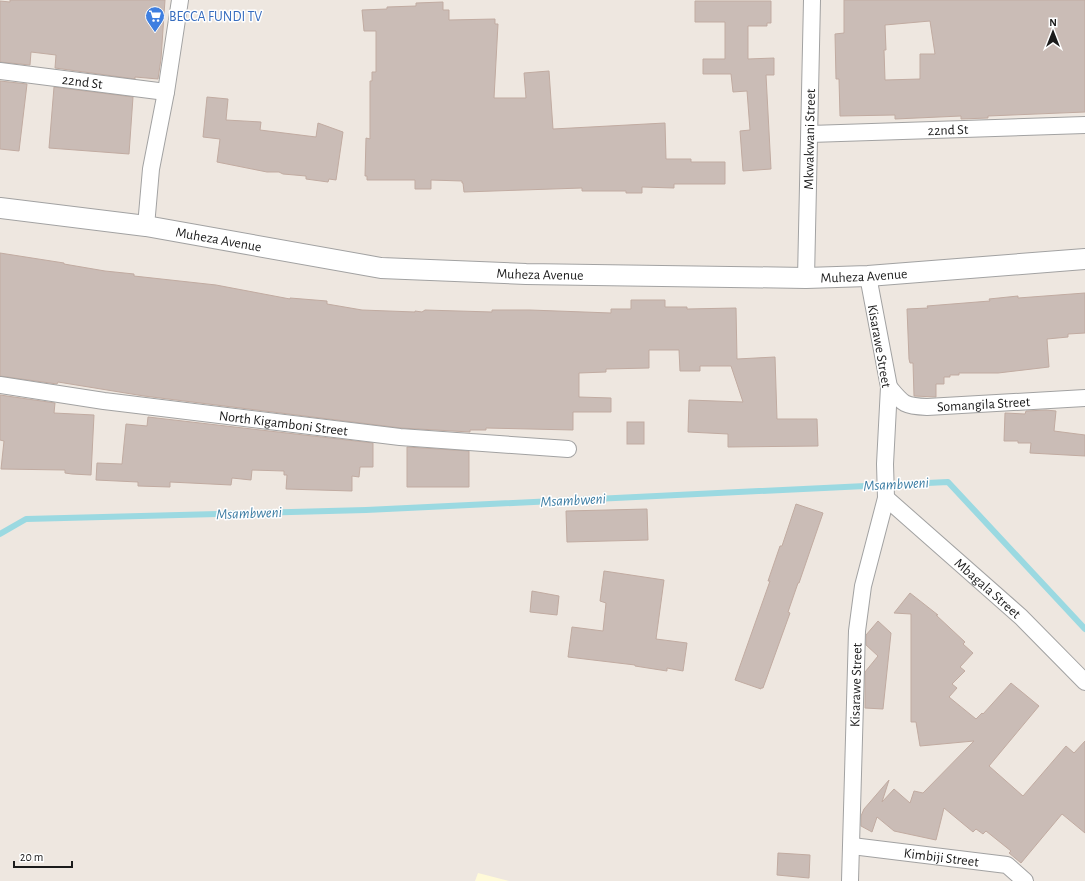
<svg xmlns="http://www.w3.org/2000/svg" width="1085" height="881" viewBox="0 0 1085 881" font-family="'Alegreya Sans',sans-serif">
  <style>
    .education { fill: #fffad8 }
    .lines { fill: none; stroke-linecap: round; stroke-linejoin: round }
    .stream { stroke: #9bd9e1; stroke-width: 6 }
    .building { fill: #cabcb6; stroke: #c1aba1; fill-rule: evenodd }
    .minor-casing { stroke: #a2a2a2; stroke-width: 18 }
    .tertiary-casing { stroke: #a2a2a2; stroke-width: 22 }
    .minor { stroke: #fff; stroke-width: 16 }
    .tertiary { stroke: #fff; stroke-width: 20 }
    .labels { text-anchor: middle; stroke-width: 3; stroke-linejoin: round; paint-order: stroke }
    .shop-label { font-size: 14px; fill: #366cbe; stroke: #fff; text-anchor: start }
    .street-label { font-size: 14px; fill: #1b1b1b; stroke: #fff }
    .water-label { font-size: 15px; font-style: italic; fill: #3b7ca3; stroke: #fff }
  </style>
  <rect width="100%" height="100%" fill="#eee7e0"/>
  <!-- education -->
  <polygon class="education" points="478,873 509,881 475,881"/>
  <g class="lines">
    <!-- stream -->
    <polyline class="stream" points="0,534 26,519 366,510 948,482 1085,629"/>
  </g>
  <!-- building -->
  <g class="building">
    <polygon points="10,0 165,0 161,59 158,79 135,77 135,79 55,68 56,55 31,52 30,65 0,62 0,1 10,2"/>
    <path d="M 844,0 L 1085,0 L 1085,112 L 988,116 L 988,118 L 961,119 L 961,116 L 895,119 L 895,115 L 840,116 L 839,79 L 836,79 L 835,34 L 844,33 ZM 930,21 L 935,54 L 920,54 L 920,79 L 885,80 L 884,50 L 886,50 L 885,25 Z"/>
    <polygon points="695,1 771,1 771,23 767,23 767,26 748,26 748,59 774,58 774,75 766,75 771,169 743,171 740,131 750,130 747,91 733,92 731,74 703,74 703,59 725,59 725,22 695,22"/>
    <polygon points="443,2 443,10 449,10 449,20 495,19 495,24 498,24 494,98 526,98 524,73 549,71 553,129 665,123 666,159 691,159 691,162 725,162 725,184 674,184 674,188 642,187 642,193 626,193 626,191 582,191 582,188 464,192 463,183 462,183 462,181 431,180 431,189 415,189 415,180 367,180 367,176 365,176 366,138 370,139 370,81 372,81 372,72 376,72 376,31 364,31 362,10 387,9 387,7 416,6 416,3"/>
    <polygon points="0,81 27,84 19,151 0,149"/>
    <polygon points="54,87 133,97 129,154 49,148"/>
    <polygon points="207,97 228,99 226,120 261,122 260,130 316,137 318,123 343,132 336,180 329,179 328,182 306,179 306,176 283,174 279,172 267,172 217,162 220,139 203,137"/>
    <polygon points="0,253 64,263 64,264 105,271 134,274 134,276 216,285 290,299 290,298 327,301 327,304 362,310 415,312 415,311 422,312 425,310 492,312 492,310 530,310 611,313 611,309 631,309 631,300 665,300 665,307 687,307 687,309 736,308 737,359 775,357 777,419 817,419 818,446 728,447 728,434 688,432 689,400 743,402 731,366 700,366 700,371 680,371 679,350 649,350 649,368 606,369 606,372 579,373 579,397 611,398 611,412 573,412 573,430 486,428 486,430 470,430 470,432 401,428 144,396 58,382 57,384 0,376"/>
    <polygon points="1085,293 1085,333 1068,334 1068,337 1047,339 1049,367 998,373 959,373 959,375 950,375 950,377 944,377 944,384 936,384 936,397 914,396 913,363 910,363 909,359 907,309 928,308 927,306 990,301 989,299 1018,296 1018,298"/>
    <polygon points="0,395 55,403 54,413 94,415 91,475 72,474 65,473 65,470 1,469 4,441 0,440"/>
    <polygon points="1046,410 1056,411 1054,431 1085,435 1085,456 1030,453 1031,443 1018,443 1018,441 1004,441 1005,413 1025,414 1026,411"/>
    <polygon points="148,417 373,443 373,467 360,467 359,477 352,476 352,491 286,489 287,475 284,475 284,471 252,470 251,480 232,478 231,485 170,482 170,487 138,486 138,482 96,480 97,463 122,464 126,424 147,426"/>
    <rect x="627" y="422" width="17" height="22"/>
    <polygon points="407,447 469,451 469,487 407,487"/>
    <polygon points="796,504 823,513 799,583 798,583 788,612 790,613 763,688 761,688 761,689 735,680 770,581 768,581 780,546 782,546"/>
    <polygon points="647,509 648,540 567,542 566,511"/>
    <polygon points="604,571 664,580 656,639 687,643 683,671 667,668 667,671 635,666 635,665 568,657 572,627 603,631 606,603 600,601"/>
    <polygon points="532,591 559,596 557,615 530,612"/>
    <polygon points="910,593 938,615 936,615 965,642 963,644 973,653 960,667 965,671 952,684 957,688 949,697 976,719 982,713 983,714 1011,683 1039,706 989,766 1023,796 1066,746 1074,753 1085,741 1085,833 1062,814 1021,863 1009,853 1011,851 986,831 983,834 976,829 973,832 944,808 936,840 894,831 877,817 872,832 861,826 861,816 864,809 889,780 882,802 894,789 910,803 914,791 923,793 974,741 920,746 916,722 911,722 911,614 894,613"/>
    <polygon points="878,621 891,633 883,709 865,708 865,672 878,656 866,645 866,635"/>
    <polygon points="778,853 810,855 809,878 777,875"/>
  </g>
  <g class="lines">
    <!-- minor casing -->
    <g class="minor-casing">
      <g id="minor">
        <path id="s1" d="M 0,71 L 166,92"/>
        <path id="s2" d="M 810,134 L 1085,125"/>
        <polyline points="146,226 151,169 166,92 180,0"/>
        <path id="s3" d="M 806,278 L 812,0"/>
        <path id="s4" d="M 0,385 L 104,401 L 400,437 L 568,449"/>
        <path id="s5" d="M 889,387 C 903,404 904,406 927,407 L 1085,398"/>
        <path id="s6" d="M 886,498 L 1021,617 L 1085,682"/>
        <path id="s7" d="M 852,846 L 1007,865 L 1025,881"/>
        <path id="s8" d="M 850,881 L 857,631 L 863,586 L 886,498 L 885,464 L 889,387 L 868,276"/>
      </g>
    </g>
    <!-- tertiary casing -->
    <g class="tertiary-casing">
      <g id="tertiary">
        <path id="s9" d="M 0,208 L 146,226 L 381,268 L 526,274 L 806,278 L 868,276 L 1085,259"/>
      </g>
    </g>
    <!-- minor -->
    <use href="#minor" class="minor"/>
    <!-- tertiary -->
    <use href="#tertiary" class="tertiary"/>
  </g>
  <!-- icons -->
  <defs>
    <g id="supermarket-pin" transform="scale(1)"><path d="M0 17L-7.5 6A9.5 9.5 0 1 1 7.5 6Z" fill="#3f7fe0" stroke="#fff"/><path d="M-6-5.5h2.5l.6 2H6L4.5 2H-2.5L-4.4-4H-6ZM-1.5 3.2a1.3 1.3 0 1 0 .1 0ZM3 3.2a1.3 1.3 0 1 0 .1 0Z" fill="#fff"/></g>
  </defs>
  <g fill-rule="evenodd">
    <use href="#supermarket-pin" x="155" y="16"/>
  </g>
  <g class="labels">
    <!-- shop labels -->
    <g class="shop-label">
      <text x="169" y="21">BECCA FUNDI TV</text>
    </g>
    <!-- street labels -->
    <g class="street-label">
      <text dy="5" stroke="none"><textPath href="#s1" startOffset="83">22nd St</textPath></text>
      <text dy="5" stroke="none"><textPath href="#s2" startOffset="138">22nd St</textPath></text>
      <text dy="5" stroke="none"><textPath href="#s3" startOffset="139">Mkwakwani Street</textPath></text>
      <text dy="5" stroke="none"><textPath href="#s9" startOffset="221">Muheza Avenue</textPath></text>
      <text dy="5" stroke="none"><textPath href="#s9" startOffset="545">Muheza Avenue</textPath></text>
      <text dy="5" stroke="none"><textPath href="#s9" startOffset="869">Muheza Avenue</textPath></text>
      <text transform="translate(880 346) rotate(80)" y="5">Kisarawe Street</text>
      <text dy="5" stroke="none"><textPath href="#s5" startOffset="102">Somangila Street</textPath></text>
      <text dy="5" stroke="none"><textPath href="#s4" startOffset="286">North Kigamboni Street</textPath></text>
      <text dy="5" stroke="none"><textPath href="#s6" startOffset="136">Mbagala Street</textPath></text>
      <text dy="5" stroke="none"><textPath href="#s8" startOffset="196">Kisarawe Street</textPath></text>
      <text dy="5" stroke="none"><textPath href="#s7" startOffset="90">Kimbiji Street</textPath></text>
    </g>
    <!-- water labels -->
    <g class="water-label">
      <text transform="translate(896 484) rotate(-3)" y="5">Msambweni</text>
      <text transform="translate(573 500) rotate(-3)" y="5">Msambweni</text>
      <text transform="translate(249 513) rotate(-2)" y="5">Msambweni</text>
    </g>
  </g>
  <!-- north arrow -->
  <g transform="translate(1053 32)" stroke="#ffffff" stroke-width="3" paint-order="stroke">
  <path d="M0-3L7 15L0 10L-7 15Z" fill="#1b1b1b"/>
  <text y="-6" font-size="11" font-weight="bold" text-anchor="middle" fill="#1b1b1b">N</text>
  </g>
  <!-- scale -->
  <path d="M14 861v6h58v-6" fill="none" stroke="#1b1b1b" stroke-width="2"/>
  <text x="20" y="861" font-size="12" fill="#1b1b1b" stroke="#ffffff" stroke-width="3" paint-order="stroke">20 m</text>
</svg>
